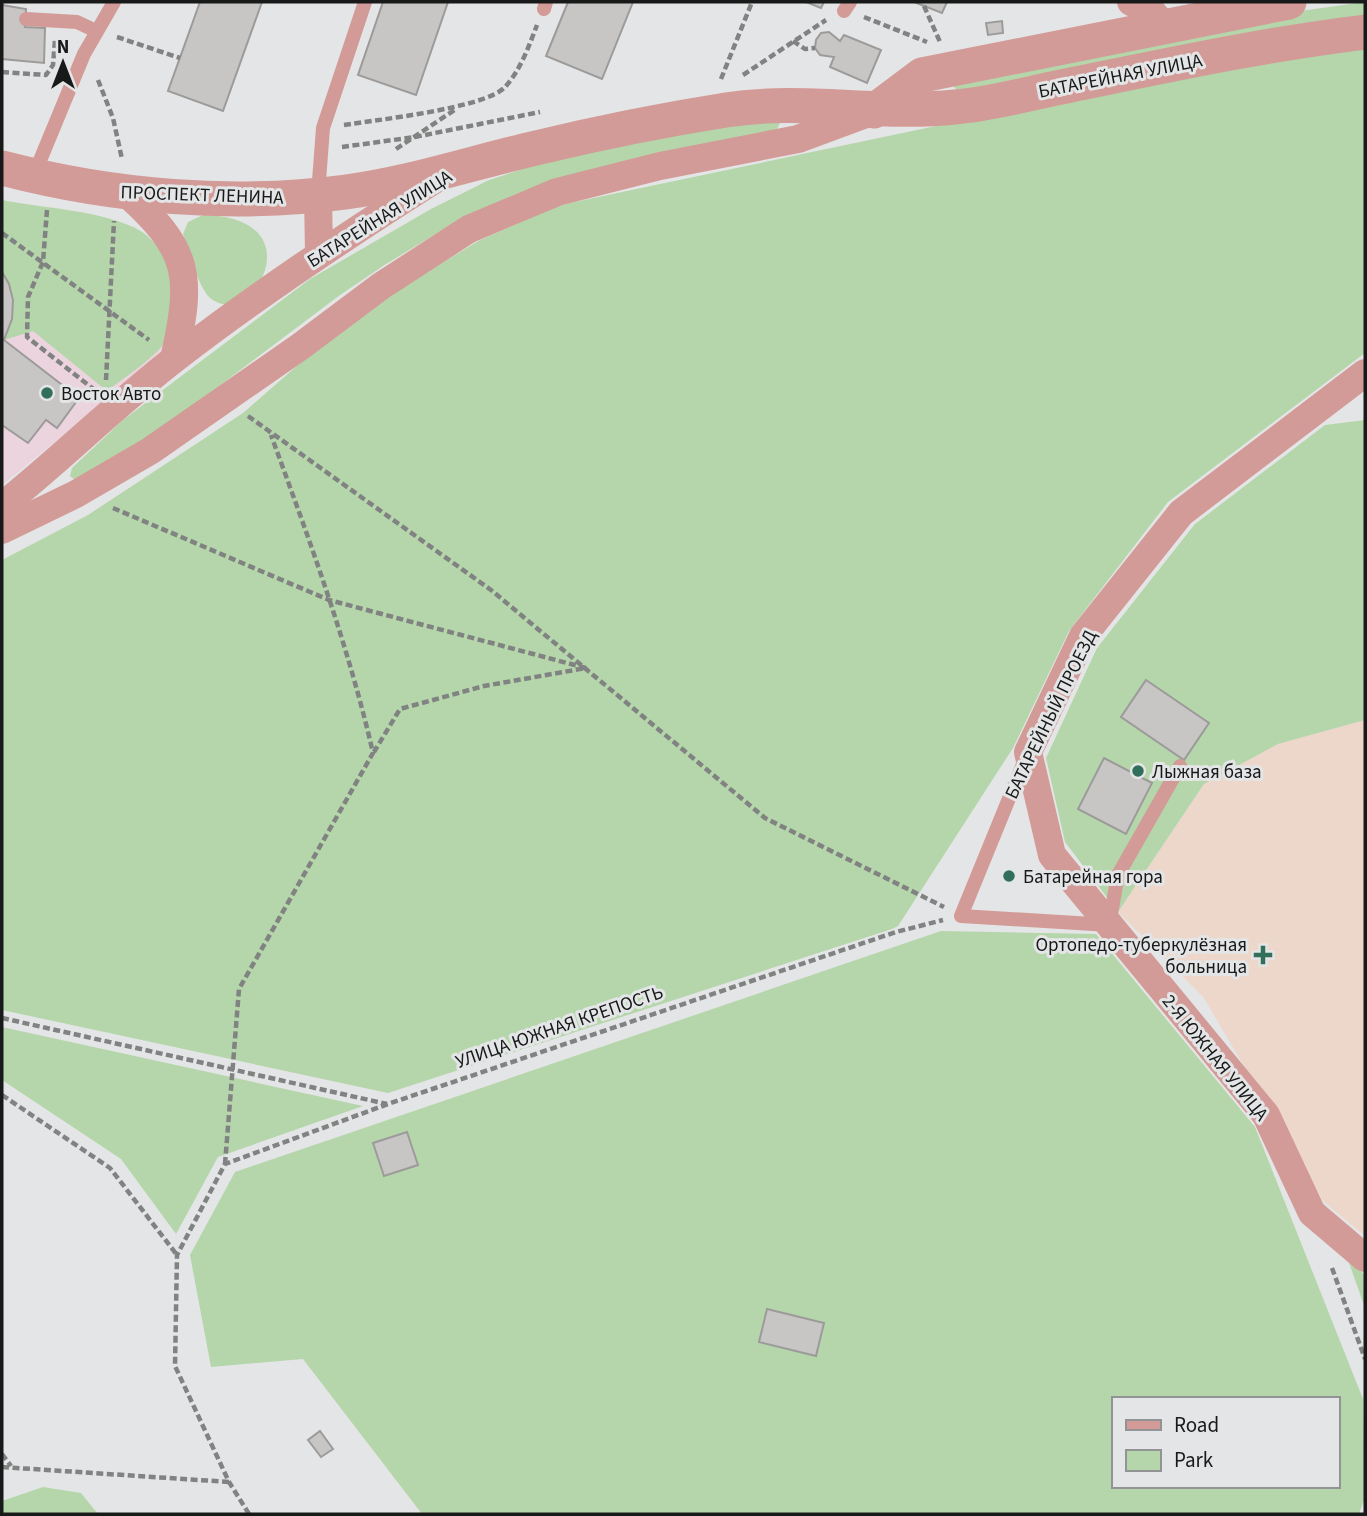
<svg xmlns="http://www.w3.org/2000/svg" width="1367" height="1516" viewBox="0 0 1367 1516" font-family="'Source Sans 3',sans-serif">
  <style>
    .commercial { fill: #ecd4df }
    .medical { fill: #edd7ca }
    .green { fill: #b5d6aa; fill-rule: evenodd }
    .building { fill: #c7c6c5; stroke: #9c9b9a; stroke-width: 2 }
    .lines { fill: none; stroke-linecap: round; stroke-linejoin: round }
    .path { stroke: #818282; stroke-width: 4.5; stroke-dasharray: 7 3.5; stroke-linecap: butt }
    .service { stroke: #d39b97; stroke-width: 14 }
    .minor { stroke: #d39b97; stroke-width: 28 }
    .tertiary { stroke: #d39b97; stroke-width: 35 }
    .poi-dot { fill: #316f5b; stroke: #e4e5e6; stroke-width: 2.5 }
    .labels { text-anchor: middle; stroke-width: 6; stroke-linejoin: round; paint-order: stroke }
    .street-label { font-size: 19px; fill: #181919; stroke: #e4e5e6 }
    .poi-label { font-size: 19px; fill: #181919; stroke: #e4e5e6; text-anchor: start }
  </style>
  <rect width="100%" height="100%" fill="#e4e5e6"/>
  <!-- commercial -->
  <polygon class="commercial" points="2,200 135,227 154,244 167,347 144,370 2,485"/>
  <!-- medical -->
  <polygon class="medical" points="1365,720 1365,1236 1323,1201 1204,998 1118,912 1204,784 1278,744"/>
  <!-- green -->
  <g class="green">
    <polygon points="1365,2 1365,16 961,94 954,87 955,82 1300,11"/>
    <polygon points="1365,45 1365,353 1168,502 1069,631 1013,748 898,926 892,929 388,1093 2,1010 2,560 88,515 243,413 307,357 389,295 480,240 560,205 1017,109"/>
    <polygon points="781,121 777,129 464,217 386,264 340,295 130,453 75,480 70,476 72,468 123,420 310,279 431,209 489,180 535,165 684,128"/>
    <path d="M 2,200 C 42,208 96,210 133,227 C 175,246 185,305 164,343 C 156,357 121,380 107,391 L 33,331 L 4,340 L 12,319 L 13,300 L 9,284 L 2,272 Z"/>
    <path d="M 203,215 C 318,217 251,332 210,298 C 198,287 189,250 183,234 L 188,222 Z"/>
    <polygon points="1365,420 1365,720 1278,744 1204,784 1118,912 1065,842 1046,758 1097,648 1195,524 1325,425"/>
    <path d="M 941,931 L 1096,934 L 1255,1127 L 1363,1399 L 1365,1497 L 1359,1514 L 422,1514 L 303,1359 L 211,1367 L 190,1255 L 235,1172 ZM 1113,1399 L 1337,1399 L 1337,1486 L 1113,1486 Z"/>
    <polygon points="2,1027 363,1106 218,1157 176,1234 121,1159 2,1080"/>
    <polygon points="1348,1260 1365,1275 1365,1308"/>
    <polygon points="43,1487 81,1493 98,1514 2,1514 2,1501"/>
  </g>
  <!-- building -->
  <g class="building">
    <polygon points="200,2 262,2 223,111 168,91"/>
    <polygon points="383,2 448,2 416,95 358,75"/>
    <polygon points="568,2 633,2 602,79 546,56"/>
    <polygon points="806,2 824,2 821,8"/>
    <polygon points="914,2 947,2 942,13"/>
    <polygon points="2,5 26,9 25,27 45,28 44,63 2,59"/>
    <polygon points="1002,21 1003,33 988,35 986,23"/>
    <polygon points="829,32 840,41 844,35 881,50 867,83 830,67 834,57 820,55 815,48 816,40 821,33"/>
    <polygon points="2,272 9,284 13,300 12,319 4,340 79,398 57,428 46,420 28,443 2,425"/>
    <polygon points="1146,680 1209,723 1184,760 1121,717"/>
    <polygon points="1104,758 1152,783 1126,834 1078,809"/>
    <polygon points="407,1132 418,1165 384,1176 373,1143"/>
    <polygon points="767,1309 824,1323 816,1356 759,1342"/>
    <polygon points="320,1431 333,1449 321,1457 308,1440"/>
  </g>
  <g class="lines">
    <!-- path -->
    <g class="path">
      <polyline points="924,6 940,42"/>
      <polyline points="864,17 927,42"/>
      <polyline points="117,37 180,58"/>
      <polyline points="793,41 805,49 815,48"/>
      <polyline points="2,72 46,75 53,65 55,40"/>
      <polyline points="743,75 826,20"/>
      <polyline points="721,79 752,2"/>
      <polyline points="98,80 113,118 122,159"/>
      <path d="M 344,125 C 376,120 486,108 505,87 C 520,71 529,46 537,25"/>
      <polyline points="342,147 415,137 540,112"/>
      <polyline points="396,149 456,109"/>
      <polyline points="47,210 43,262 28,297 27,337 96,391"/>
      <polyline points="2,233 149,340"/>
      <polyline points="106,380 114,221"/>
      <polyline points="248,416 491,590 765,818 944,907"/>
      <polyline points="113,508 329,600 586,668 484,686 400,709 374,752"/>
      <polyline points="2,1018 387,1104"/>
      <polyline points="2,1095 110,1168 177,1255"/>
      <path d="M 225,1164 L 239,989 L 373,753 C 348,644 309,539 271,435"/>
      <polyline points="1332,1268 1365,1359"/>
      <polyline points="2,1454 11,1466"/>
      <polyline points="2,1467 229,1482"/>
      <polyline points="249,1514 229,1482 175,1366 177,1255 225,1164 388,1104 896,932 943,920"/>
    </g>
    <!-- service -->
    <g class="service">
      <polyline points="544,9 546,2"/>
      <polyline points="844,11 850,2"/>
      <polyline points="26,19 77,22 96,31"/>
      <polyline points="34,175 84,54 114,2"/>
      <polyline points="318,194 323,128 365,2"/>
      <polyline points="1026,757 961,916 1109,925 1118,875 1180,766"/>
    </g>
    <!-- minor -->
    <g class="minor">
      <polyline points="1131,2 1150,9 1163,25"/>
      <path d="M 124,191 C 190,250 193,274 174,359"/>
      <polyline points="318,195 319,253"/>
      <polyline points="1365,373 1181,513 1083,636 1028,752 1052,855 1266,1115 1312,1213 1365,1258"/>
      <path d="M 2,506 C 62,458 116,404 177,357 C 260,293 347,235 436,179"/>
      <polyline points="2,530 76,494 150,451 301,346 381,286 469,229 557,192 660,166 798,139 871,112"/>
    </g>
    <!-- tertiary -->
    <g class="tertiary">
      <polyline points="874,111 922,75 1289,2"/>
      <path d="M 2,168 C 113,197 232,207 346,192 C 411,183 472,163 536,148 C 598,133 663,120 726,110 C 802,98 879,115 955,107 C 994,104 1033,92 1071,85 C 1169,65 1266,44 1365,32"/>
    </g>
  </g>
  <!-- markers -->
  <g class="poi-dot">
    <circle cx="47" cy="393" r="7"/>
    <circle cx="1138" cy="771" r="7"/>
    <circle cx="1009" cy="876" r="7"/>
    <path d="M1259.5 944.5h7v7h7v7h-7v7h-7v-7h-7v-7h7z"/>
  </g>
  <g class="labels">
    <!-- street labels -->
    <g class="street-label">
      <text transform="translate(1120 75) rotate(-11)" y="7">БАТАРЕЙНАЯ УЛИЦА</text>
      <text transform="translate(202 194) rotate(2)" y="7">ПРОСПЕКТ ЛЕНИНА</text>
      <text transform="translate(379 218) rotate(-32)" y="7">БАТАРЕЙНАЯ УЛИЦА</text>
      <text transform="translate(1050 714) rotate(-64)" y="7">БАТАРЕЙНЫЙ ПРОЕЗД</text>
      <text transform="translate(559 1026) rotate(-19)" y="7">УЛИЦА ЮЖНАЯ КРЕПОСТЬ</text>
      <text transform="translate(1216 1057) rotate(51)" y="7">2-Я ЮЖНАЯ УЛИЦА</text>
    </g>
    <!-- poi labels -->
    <g class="poi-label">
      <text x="61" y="400">Восток Авто</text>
      <text x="1152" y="778">Лыжная база</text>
      <text x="1023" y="883">Батарейная гора</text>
      <text x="1247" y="951" text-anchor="end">Ортопедо-туберкулёзная<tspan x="1247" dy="22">больница</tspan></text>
    </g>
  </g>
  <!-- border -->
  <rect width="1367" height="1516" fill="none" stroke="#181919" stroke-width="7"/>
  <!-- legend -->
  <rect x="1112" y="1397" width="228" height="91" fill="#e4e5e6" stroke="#929394" stroke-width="2"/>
  <rect x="1126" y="1420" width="35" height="10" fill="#d39b97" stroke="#929394" stroke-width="2"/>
  <text x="1174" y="1432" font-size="21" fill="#181919">Road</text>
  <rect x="1126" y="1450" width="35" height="21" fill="#b5d6aa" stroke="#929394" stroke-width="2"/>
  <text x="1174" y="1467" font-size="21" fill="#181919">Park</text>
  <!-- north arrow -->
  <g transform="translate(63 63)" stroke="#e4e5e6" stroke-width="5" paint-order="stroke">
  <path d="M0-5L12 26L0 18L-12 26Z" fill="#181919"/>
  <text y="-10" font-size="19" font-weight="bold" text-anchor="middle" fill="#181919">N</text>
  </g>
</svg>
